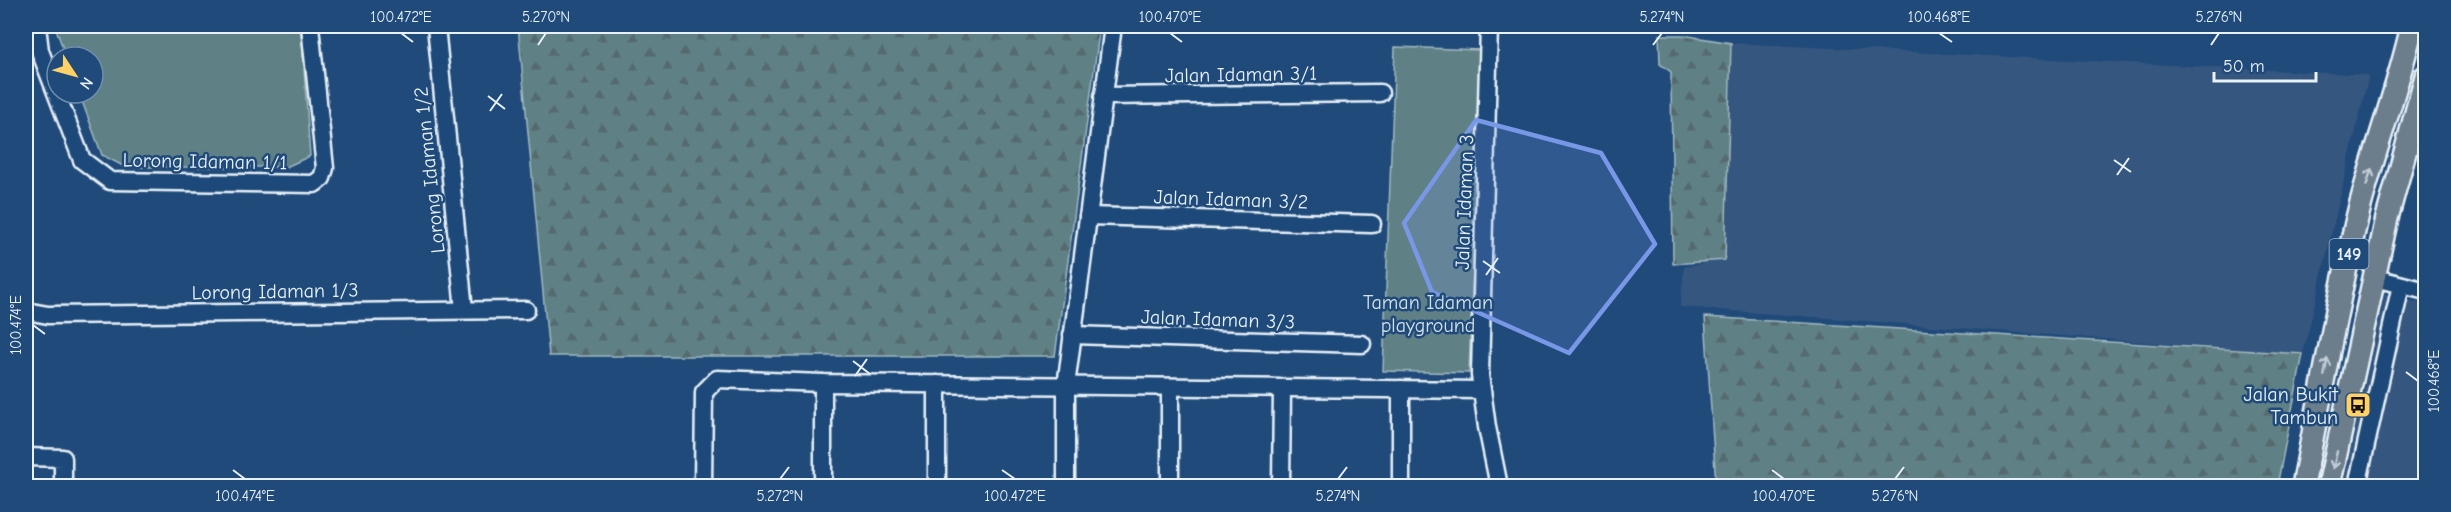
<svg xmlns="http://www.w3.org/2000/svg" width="2451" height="512" viewBox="0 0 2451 512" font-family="'Comic Neue',sans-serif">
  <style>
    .built { fill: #36577f }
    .forest { fill: url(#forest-firs); stroke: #a3b9bf; stroke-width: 1.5 }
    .park { fill: #5e8186; stroke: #a3b9bf; stroke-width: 1.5 }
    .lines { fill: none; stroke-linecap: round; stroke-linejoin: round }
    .minor-casing { stroke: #e8f1f8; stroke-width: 21 }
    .major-casing { stroke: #e8f1f8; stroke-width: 26 }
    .minor { stroke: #1f4a7a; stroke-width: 16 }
    .major { stroke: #6c7d8b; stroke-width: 21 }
    .oneway { stroke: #c3ced7 }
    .marked { fill: #7897e6; fill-opacity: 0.2; stroke: #7897e6; stroke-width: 4.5; stroke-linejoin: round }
    .ticks { fill: none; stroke: #e8f1f8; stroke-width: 2 }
    .labels { text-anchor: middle; stroke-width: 5; stroke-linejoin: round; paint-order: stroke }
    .shield { fill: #1f4a7a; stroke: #acbfd2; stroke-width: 1.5 }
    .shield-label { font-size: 18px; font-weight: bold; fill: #e8f1f8 }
    .street-label { font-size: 20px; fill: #e8f1f8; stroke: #1f4a7a }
    .park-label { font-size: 20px; fill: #d3e0e7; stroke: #1f4a7a }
    .poi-label { font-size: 20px; fill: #e8f1f8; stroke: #1f4a7a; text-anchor: end }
    .neatline { fill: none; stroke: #e8f1f8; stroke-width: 2 }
    .ticks-label { font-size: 15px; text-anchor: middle; fill: #e8f1f8 }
  </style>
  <defs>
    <pattern id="forest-firs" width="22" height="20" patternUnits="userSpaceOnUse" patternTransform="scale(1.5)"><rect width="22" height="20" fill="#5e8186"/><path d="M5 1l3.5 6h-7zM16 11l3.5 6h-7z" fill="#546a6e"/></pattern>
  </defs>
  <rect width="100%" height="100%" fill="#1f4a7a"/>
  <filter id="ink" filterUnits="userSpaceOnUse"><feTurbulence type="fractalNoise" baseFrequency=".0167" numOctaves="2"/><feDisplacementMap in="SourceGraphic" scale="12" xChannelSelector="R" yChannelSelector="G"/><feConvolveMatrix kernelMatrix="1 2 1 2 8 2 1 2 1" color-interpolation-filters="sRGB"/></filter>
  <g filter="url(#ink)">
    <!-- built -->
    <g class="built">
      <polygon points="1731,43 2369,75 2303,354 1680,307 1684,267 1725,259"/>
      <polygon points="2385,295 2425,304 2425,486 2343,486"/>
    </g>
    <!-- forest -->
    <g class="forest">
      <polygon points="518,26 1100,26 1055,356 549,356"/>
      <polygon points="1659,35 1682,35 1731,43 1725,260 1673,264 1671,72 1660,64"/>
      <polygon points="1705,317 2303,354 2277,486 1716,486"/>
    </g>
    <!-- park -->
    <g class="park">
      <polygon points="55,26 301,26 310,156 286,167 125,167 102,155 79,93 93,93 93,57 66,57"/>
      <polygon points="1395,47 1481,50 1469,373 1383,371"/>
    </g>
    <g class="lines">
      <!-- minor casing -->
      <g class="minor-casing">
        <g id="minor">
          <polyline points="37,26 40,51 82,160 110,181 314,184 322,178 325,168 310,26"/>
          <polyline points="436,26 464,310"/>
          <polyline points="1489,26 1480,375 1487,427 1499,486"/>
          <polyline points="1103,96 1380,93"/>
          <polyline points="1088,216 1372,224"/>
          <polyline points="2375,278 2426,291"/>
          <polyline points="26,311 48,315 526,310"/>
          <polyline points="1072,335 1362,344"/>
          <polyline points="823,383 823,486"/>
          <polyline points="1170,387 1170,486"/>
          <polyline points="1401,389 1401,486"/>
          <polyline points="26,457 63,458 63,486"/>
          <polyline points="703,486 704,392 717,379 823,383 1481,390"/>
          <polyline points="937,486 937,384"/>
          <polyline points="1066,486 1066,386 1113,26"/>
          <polyline points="1281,486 1282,389"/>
          <polyline points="2357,486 2401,285"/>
        </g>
      </g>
      <!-- major casing -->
      <g class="major-casing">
        <g id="major">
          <path d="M 2303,486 C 2321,394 2337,301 2359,210 C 2375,148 2398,88 2412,26"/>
          <polyline points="2329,486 2387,218 2426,76"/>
        </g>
      </g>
      <!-- minor -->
      <use href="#minor" class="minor"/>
      <!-- major -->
      <use href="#major" class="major"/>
    </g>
    <!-- one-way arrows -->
    <defs><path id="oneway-shaft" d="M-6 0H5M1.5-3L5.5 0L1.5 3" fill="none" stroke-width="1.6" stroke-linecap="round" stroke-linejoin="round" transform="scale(1.5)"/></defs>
    <g class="oneway">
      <use href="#oneway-shaft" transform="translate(2369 177) rotate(-73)"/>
      <use href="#oneway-shaft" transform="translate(2326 367) rotate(-79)"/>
      <use href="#oneway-shaft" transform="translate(2335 460) rotate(103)"/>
    </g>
  </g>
  <!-- marked area -->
  <path class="marked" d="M 1476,120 L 1601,153 L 1655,244 L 1569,353 L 1432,292 L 1404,223 Z"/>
  <!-- ticks -->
  <path class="ticks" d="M 401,33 L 413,42M 1170,33 L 1182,42M 1939,33 L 1952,42M 538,45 L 546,33M 1653,45 L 1662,33M 2211,45 L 2219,33M 488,96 L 505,109M 490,111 L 502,94M 2114,160 L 2131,172M 2117,175 L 2129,158M 1483,261 L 1500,273M 1486,275 L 1498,258M 33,325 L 45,334M 853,361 L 870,374M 2406,372 L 2418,381M 855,376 L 867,359M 233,470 L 245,479M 1002,470 L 1015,479M 1772,470 L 1784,479M 780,479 L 789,467M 1338,479 L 1347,467M 1895,479 L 1904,467"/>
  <!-- icons -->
  <defs>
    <g id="bus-square" transform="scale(1.35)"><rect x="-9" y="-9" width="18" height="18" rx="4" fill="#ffd166" stroke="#1f4a7a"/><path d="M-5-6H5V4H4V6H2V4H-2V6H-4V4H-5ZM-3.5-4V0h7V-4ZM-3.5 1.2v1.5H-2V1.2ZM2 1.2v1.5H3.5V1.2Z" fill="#111"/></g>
  </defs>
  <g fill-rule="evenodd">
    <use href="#bus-square" x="2358" y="405"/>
  </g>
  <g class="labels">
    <!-- shield labels -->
    <rect class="shield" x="2329.5" y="239" width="39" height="30" rx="4.5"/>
    <g class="shield-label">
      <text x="2349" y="260">149</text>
    </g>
    <!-- street labels -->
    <g class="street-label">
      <text transform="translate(1241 74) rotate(-1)" y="7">Jalan Idaman 3/1</text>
      <text transform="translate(205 161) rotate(1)" y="7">Lorong Idaman 1/1</text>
      <text transform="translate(429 170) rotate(-96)" y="7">Lorong Idaman 1/2</text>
      <text transform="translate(1231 199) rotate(2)" y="7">Jalan Idaman 3/2</text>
      <text transform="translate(1464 202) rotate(-88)" y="7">Jalan Idaman 3</text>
      <text transform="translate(275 291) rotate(-1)" y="7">Lorong Idaman 1/3</text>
      <text transform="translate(1218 319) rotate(2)" y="7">Jalan Idaman 3/3</text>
    </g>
    <!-- park labels -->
    <g class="park-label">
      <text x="1428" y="309">Taman Idaman<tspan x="1428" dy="23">playground</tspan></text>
    </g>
    <!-- poi labels -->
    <g class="poi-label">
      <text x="2338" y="401">Jalan Bukit<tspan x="2338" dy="23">Tambun</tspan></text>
    </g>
  </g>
  <!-- margin -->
  <rect width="2451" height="512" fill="none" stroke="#1f4a7a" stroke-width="66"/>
  <!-- north arrow -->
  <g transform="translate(75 75) rotate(126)"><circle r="28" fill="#1f4a7a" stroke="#6f8dac" stroke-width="1.5"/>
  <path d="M0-4.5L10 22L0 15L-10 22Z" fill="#ffd166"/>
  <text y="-9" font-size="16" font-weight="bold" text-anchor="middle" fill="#e8f1f8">N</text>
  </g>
  <!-- scale -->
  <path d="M2214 72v9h102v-9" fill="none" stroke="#e8f1f8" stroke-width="3"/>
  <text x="2223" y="72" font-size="18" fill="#e8f1f8" stroke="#1f4a7a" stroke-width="4.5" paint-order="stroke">50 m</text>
  <rect x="33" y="33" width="2385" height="446" class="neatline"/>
  <g class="ticks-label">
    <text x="401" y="22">100.472°E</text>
    <text x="546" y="22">5.270°N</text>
    <text x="1170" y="22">100.470°E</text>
    <text x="1662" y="22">5.274°N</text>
    <text x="1939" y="22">100.468°E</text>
    <text x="2219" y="22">5.276°N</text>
    <text transform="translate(16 325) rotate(-90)" y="5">100.474°E</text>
    <text transform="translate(2434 381) rotate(-90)" y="5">100.468°E</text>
    <text x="245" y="501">100.474°E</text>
    <text x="780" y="501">5.272°N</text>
    <text x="1015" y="501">100.472°E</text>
    <text x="1338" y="501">5.274°N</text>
    <text x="1784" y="501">100.470°E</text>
    <text x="1895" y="501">5.276°N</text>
  </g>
</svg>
